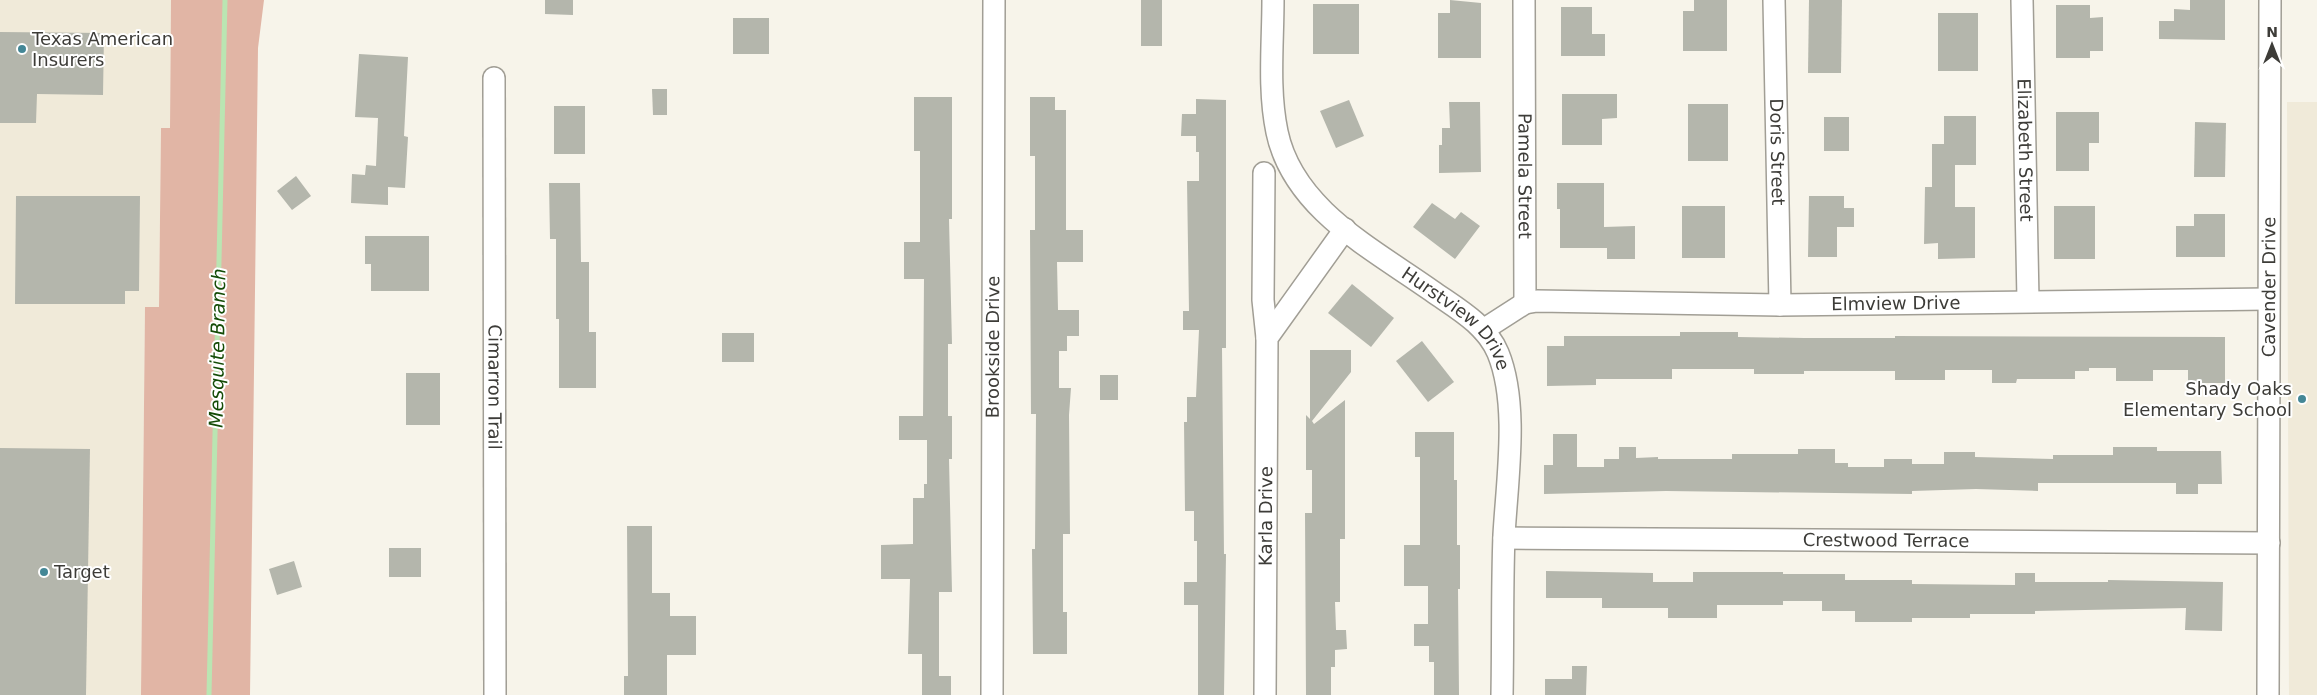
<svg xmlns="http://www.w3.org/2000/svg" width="2317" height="695" viewBox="0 0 2317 695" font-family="'DejaVu Sans',sans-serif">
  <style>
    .built { fill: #f0ead9 }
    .green { fill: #e1b5a5 }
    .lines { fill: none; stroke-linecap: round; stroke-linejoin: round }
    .stream { stroke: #bae5b2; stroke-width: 5 }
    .building { fill: #b4b6ac }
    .minor-casing { stroke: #a19e95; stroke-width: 24 }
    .minor { stroke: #fff; stroke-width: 21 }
    .poi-dot { fill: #448796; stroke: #fff; stroke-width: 2 }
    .labels { text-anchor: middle; stroke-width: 4; stroke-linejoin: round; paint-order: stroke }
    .poi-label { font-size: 18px; fill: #3d3c38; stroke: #fff; text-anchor: start }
    .street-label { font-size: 18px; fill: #3d3c38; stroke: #fff }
    .water-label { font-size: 19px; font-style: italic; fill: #144c07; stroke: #fff }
  </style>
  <rect width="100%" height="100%" fill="#f7f4ea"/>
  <!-- built -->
  <g class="built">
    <polygon points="0,0 171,0 170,128 161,128 159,308 145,308 141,695 0,695"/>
    <polygon points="2287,102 2317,102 2317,695 2289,695"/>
  </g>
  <!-- green -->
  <polygon class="green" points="171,0 264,0 258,48 250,695 141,695 145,307 159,307 161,128 170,128"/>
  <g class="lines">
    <!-- stream -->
    <polyline class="stream" points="209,695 225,0"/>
  </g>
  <!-- building -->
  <g class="building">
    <polygon points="545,0 573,0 573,15 545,14"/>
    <rect x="1141" y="0" width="21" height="46"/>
    <polygon points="1450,0 1481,3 1481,58 1438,58 1438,13 1450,13"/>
    <polygon points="1694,0 1727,0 1727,51 1683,51 1683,11 1694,11"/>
    <polygon points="1809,0 1842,0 1841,73 1808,73"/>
    <polygon points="2190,0 2225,0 2225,40 2159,39 2159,21 2174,21 2174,9 2190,10"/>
    <rect x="1313" y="4" width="46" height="50"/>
    <polygon points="2056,5 2090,5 2090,18 2103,17 2103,51 2090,51 2090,58 2056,58"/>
    <polygon points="1561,7 1592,7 1592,34 1605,34 1605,56 1561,56"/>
    <rect x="1938" y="13" width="40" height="58"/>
    <rect x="733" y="18" width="36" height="36"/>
    <polygon points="0,32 104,33 103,95 37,94 36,123 0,123"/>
    <polygon points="359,54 408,57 404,136 408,137 405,188 388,187 388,205 351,203 352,174 365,175 366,165 376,166 378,118 355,117"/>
    <polygon points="652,89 667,89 667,115 653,115"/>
    <polygon points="1562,94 1617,94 1617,118 1602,119 1602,145 1562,145"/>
    <polygon points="914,97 952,97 952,219 949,219 952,344 948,344 948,416 952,416 952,459 949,459 952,592 939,592 939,676 951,676 951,695 922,695 922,654 908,654 910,579 881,579 881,545 913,544 913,498 924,498 924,484 927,484 927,440 899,440 899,416 923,416 924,279 904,279 904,242 920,242 920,151 914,151"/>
    <polygon points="1030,97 1055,97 1055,110 1066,110 1066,230 1083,230 1083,262 1057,262 1058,310 1079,310 1079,336 1067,336 1067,351 1059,351 1059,388 1071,388 1069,415 1070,534 1063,534 1063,612 1067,612 1067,654 1033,654 1032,549 1035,549 1036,414 1031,414 1030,230 1035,230 1035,156 1030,156"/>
    <polygon points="1196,99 1226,100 1226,348 1222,348 1224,554 1226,554 1224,695 1198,695 1198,605 1184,605 1184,582 1197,582 1197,541 1194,541 1194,511 1185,511 1184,422 1187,422 1187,397 1196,397 1199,330 1183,330 1183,311 1189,311 1187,181 1199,181 1199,152 1196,152 1196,136 1181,136 1182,114 1196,114"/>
    <polygon points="1349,100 1364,136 1336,148 1320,111"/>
    <polygon points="1449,102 1480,102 1481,172 1439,173 1439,145 1442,145 1442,128 1450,128"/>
    <rect x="1688" y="104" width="40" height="57"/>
    <rect x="554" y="106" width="31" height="48"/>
    <polygon points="2056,112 2099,112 2099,143 2089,143 2089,171 2056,171"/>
    <polygon points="1944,116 1976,116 1976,165 1955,165 1955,207 1975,207 1975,258 1938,259 1938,243 1924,244 1925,187 1932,187 1932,144 1944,144"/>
    <rect x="1824" y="117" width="25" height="34"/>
    <polygon points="2195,122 2226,123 2225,177 2194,177"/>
    <polygon points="296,176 311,196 292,210 277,191"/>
    <polygon points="549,183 580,183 581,262 589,262 589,332 596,332 596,388 559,388 559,319 556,319 556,239 550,239"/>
    <polygon points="1557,183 1604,183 1604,227 1635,226 1635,259 1607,259 1607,248 1560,248 1560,209 1557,209"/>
    <polygon points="16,196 140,196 139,291 125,291 125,304 15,304"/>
    <polygon points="1809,196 1844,196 1844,208 1854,208 1854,227 1837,227 1837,257 1808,257"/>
    <polygon points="1432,203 1455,219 1461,212 1480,226 1455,259 1413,227"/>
    <rect x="1682" y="206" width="43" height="52"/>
    <rect x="2054" y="206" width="41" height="53"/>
    <polygon points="2194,214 2225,214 2225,257 2176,257 2176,226 2194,226"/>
    <polygon points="365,236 429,236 429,291 371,291 371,264 365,264"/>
    <polygon points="1352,284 1394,318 1371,347 1328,313"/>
    <polygon points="1680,332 1738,332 1738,337 1804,338 1895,338 1895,336 2225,337 2225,383 2188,383 2188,370 2153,370 2153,381 2116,381 2116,368 2089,368 2089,371 2075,371 2075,379 2017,379 2016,383 1992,383 1992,370 1945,370 1945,380 1895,380 1895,371 1804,371 1804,374 1754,374 1754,369 1672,369 1672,379 1596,379 1596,385 1547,386 1547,346 1564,346 1564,336 1680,336"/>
    <rect x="722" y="333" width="32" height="29"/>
    <polygon points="1422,341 1454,382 1428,402 1396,361"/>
    <polygon points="1310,350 1351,350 1351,372 1312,421 1314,424 1345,400 1345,539 1340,539 1340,602 1335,602 1336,630 1346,630 1347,649 1335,650 1335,667 1331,667 1331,695 1306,695 1305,513 1312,513 1312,470 1306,470 1306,415 1310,419"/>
    <rect x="406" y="373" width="34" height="52"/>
    <rect x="1100" y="375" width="18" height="25"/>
    <polygon points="1415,432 1454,432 1454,480 1457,480 1457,545 1460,545 1460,589 1458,589 1459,695 1434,695 1434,662 1429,662 1429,646 1414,646 1414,624 1428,624 1428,586 1404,586 1404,545 1420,545 1420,457 1415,457"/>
    <polygon points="1553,434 1577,434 1577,467 1604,467 1604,459 1619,459 1619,447 1636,447 1636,458 1658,457 1658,459 1732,459 1732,454 1798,454 1798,449 1835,449 1835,463 1848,463 1848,467 1884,467 1884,459 1912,459 1912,464 1944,464 1944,452 1975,452 1975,457 2053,459 2053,455 2113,455 2113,447 2157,447 2157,451 2221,451 2222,484 2198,484 2198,494 2176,494 2176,483 2038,483 2038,491 1976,489 1912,491 1912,494 1666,491 1544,494 1544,465 1553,465"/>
    <polygon points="0,448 90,449 86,695 0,695"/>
    <polygon points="627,526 652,526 652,593 670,593 670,616 696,616 696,655 667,655 667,695 624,695 624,676 628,676"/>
    <rect x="389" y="548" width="32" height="29"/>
    <polygon points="294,561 302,587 277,595 269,569"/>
    <polygon points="1546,571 1653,573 1653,582 1693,582 1693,572 1783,572 1783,574 1845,574 1845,580 1912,580 1912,584 2015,585 2015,573 2035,573 2035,582 2108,582 2108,580 2223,582 2222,631 2185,630 2186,608 2035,611 2035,614 1970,614 1970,618 1912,618 1912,622 1855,622 1855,611 1822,611 1822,601 1783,601 1783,605 1717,605 1717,618 1668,618 1668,608 1602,608 1602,598 1546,598"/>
    <polygon points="1572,666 1587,666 1586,695 1545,695 1545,679 1572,679"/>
  </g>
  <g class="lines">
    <!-- minor casing -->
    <g class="minor-casing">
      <g id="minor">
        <path id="s1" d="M 1273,0 C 1273,43 1268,89 1277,132 C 1293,209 1373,249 1432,291 C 1456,308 1486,324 1498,353 C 1519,404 1507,480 1504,535 C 1502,588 1503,642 1502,695"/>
        <path id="s2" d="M 1524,0 L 1525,303"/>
        <path id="s3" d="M 1774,0 L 1780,305"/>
        <path id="s4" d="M 2022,0 L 2028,300"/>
        <path id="s5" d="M 494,78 L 495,695"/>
        <polyline points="1264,173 1263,300 1267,338"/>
        <path id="s6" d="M 1483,330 L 1525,303 L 1537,301 L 1780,305 L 2268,299"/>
        <path id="s7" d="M 1504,538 L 2269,543"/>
        <path id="s8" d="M 992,695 L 994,0"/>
        <path id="s9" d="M 1265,695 L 1267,338 L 1345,229"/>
        <path id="s10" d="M 2268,695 L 2270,0"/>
      </g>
    </g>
    <!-- minor -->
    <use href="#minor" class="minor"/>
  </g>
  <!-- markers -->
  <g class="poi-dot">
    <circle cx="22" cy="49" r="5"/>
    <circle cx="2302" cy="399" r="5"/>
    <circle cx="44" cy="572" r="5"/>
  </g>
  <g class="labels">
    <!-- poi labels -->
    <g class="poi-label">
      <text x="32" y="45">Texas American<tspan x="32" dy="21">Insurers</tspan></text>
      <text x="2292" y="395" text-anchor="end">Shady Oaks<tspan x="2292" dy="21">Elementary School</tspan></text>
      <text x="54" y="578">Target</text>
    </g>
    <!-- street labels -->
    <g class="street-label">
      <text dy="6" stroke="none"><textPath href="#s4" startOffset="150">Elizabeth Street</textPath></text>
      <text dy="6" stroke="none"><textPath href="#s3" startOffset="152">Doris Street</textPath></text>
      <text dy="6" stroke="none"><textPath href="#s2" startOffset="176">Pamela Street</textPath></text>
      <text dy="6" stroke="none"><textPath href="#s10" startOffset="408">Cavender Drive</textPath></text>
      <text dy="6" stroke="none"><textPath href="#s6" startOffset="421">Elmview Drive</textPath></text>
      <text dy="6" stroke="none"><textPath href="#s1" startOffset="398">Hurstview Drive</textPath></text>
      <text dy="6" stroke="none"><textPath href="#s8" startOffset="348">Brookside Drive</textPath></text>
      <text dy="6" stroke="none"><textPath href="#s5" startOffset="309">Cimarron Trail</textPath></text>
      <text dy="6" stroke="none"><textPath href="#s9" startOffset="179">Karla Drive</textPath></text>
      <text dy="6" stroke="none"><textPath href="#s7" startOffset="382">Crestwood Terrace</textPath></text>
    </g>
    <!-- water labels -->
    <g class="water-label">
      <text transform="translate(217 348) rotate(-89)" y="7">Mesquite Branch</text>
    </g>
  </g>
  <!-- north arrow -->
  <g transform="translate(2272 45)" stroke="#ffffff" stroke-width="4" paint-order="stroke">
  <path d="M0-4L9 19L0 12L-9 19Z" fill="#3d3c38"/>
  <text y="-8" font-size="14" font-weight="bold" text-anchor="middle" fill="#3d3c38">N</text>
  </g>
</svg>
